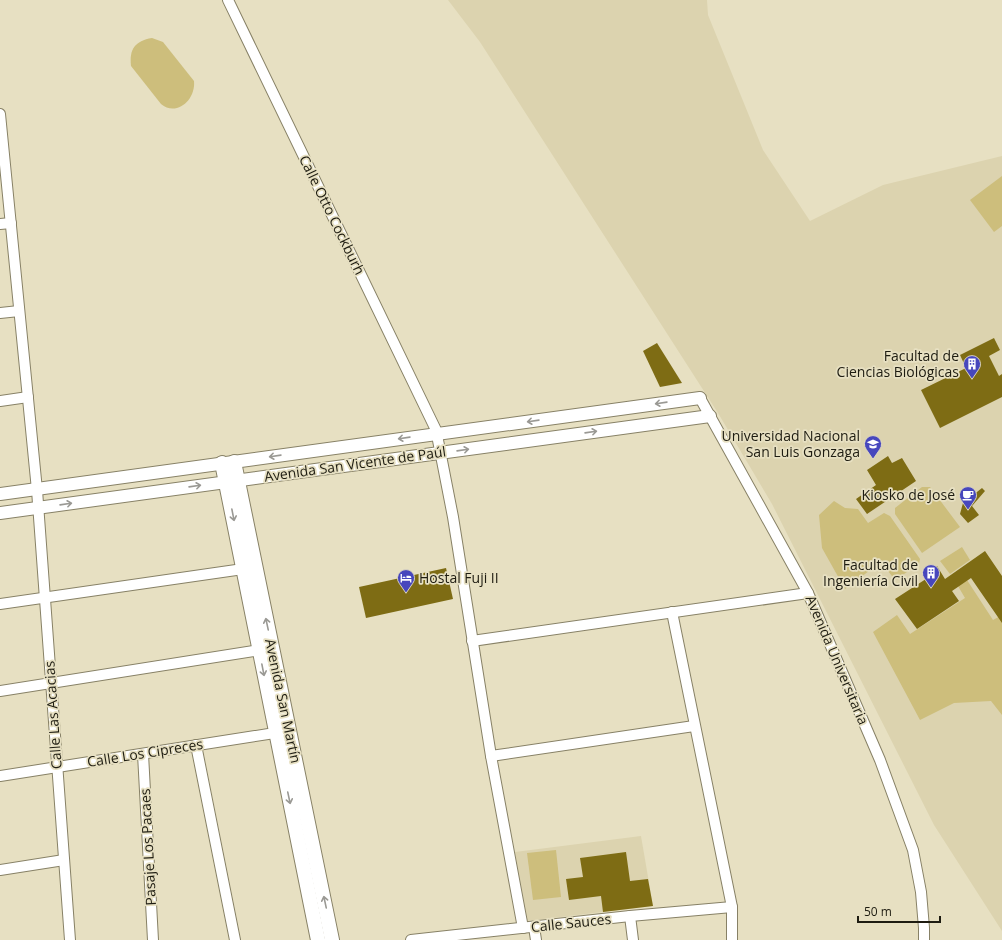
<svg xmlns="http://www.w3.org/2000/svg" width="1002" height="940" viewBox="0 0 1002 940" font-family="'Open Sans',sans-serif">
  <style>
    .built { fill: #dcd3af }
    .green { fill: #cdbe7c }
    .building { fill: #7e6c14 }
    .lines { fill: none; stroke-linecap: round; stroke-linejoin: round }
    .minor-casing { stroke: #878166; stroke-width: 12 }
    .tertiary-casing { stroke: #878166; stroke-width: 14 }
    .secondary-casing { stroke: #878166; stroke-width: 16 }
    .minor { stroke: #fff; stroke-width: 10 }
    .tertiary { stroke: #fff; stroke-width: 12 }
    .secondary { stroke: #fff; stroke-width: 14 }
    .oneway { stroke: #9a9994 }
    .labels { text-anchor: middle; stroke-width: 3.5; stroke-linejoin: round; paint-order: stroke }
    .street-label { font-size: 14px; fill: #1e1c11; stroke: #e7e0c2 }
    .poi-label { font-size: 14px; fill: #1e1c11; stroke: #e7e0c2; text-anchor: end }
  </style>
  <rect width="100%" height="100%" fill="#e7e0c2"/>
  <!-- built -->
  <g class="built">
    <polygon points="448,0 707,0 708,15 763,150 810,221 883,185 1002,156 1002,931 934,825 772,504 718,413 480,42"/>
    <polygon points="641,836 653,906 526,921 515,852"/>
  </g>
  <!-- green -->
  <g class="green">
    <path d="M 152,38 L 163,42 L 194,81 C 196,100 176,117 161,104 L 131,66 C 129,49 135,41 152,38 Z"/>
    <polygon points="1002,176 1002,226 994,232 970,200"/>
    <polygon points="922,487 930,487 960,527 922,553 895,514 895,508"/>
    <polygon points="834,501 845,508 858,509 868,523 884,513 890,516 920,559 919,564 895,580 881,562 845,589 822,548 819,515"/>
    <polygon points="962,547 970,560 950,574 940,561"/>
    <polygon points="967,580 993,620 1002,615 1002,715 991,701 954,703 920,720 873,632 897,615 910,634 965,598 958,586"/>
    <polygon points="556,850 561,897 533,900 527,853"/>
  </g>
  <!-- building -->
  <g class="building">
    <polygon points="994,338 1000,350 989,356 999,376 1002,374 1002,397 940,428 921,390 966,368 960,355"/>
    <polygon points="657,343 682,383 660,387 643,351"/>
    <polygon points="888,456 892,463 902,458 916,481 867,514 856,499 876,485 867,470"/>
    <polygon points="982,488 985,491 972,506 979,515 968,523 960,514 963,503"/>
    <polygon points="985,551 1002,576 1002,623 971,578 952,591 959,601 917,629 895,599 929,577 929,572 937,566 945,579"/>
    <polygon points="446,568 453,599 366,618 359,587"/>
    <polygon points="626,852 630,881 648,879 653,906 603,912 601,896 569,900 566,879 583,877 580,858"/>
  </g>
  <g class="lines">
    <!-- minor casing -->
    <g class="minor-casing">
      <g id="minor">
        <polyline points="228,0 436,430 453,517 491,756 523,928"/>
        <polyline points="0,114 37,490 70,940"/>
        <polyline points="0,224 11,223"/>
        <polyline points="0,313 19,311"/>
        <polyline points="700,398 808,593 880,760 913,850 921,892 924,928 924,940"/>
        <polyline points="0,401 28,397"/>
        <polyline points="0,604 250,568"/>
        <polyline points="672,612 732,907 732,940"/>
        <polyline points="472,641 808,593"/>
        <polyline points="0,691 266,649"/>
        <polyline points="196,745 235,940"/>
        <polyline points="143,754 153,940"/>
        <polyline points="491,756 694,726"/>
        <polyline points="0,776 281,732"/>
        <polyline points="0,870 64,860"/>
        <polyline points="630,916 633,940"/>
        <polyline points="534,927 536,940"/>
        <polyline points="411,940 630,916 732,907"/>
      </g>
    </g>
    <!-- tertiary casing -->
    <g class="tertiary-casing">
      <g id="tertiary">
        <polyline points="0,494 700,398"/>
        <polyline points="0,513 710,416"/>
      </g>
    </g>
    <!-- secondary casing -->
    <g class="secondary-casing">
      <g id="secondary">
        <polyline points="234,462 332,940"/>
        <polyline points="222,463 318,940"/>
      </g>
    </g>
    <!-- minor -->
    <use href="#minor" class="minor"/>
    <!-- tertiary -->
    <use href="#tertiary" class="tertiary"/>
    <!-- secondary -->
    <use href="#secondary" class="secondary"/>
  </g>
  <!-- one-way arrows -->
  <defs><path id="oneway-shaft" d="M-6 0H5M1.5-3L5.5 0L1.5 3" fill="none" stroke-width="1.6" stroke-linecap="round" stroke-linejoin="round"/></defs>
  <g class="oneway">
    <use href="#oneway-shaft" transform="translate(661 403) rotate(172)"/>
    <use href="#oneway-shaft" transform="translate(533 421) rotate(172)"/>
    <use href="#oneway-shaft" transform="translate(591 432) rotate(-8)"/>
    <use href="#oneway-shaft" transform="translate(404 438) rotate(172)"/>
    <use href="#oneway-shaft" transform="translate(463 450) rotate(-8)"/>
    <use href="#oneway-shaft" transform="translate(275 456) rotate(172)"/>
    <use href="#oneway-shaft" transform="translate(195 486) rotate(-8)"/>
    <use href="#oneway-shaft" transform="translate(66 504) rotate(-8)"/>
    <use href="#oneway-shaft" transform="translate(233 515) rotate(79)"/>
    <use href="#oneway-shaft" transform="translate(267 624) rotate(-102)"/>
    <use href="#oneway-shaft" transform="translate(263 670) rotate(79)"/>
    <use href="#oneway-shaft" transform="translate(289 798) rotate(78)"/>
    <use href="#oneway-shaft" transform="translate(325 902) rotate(-102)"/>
  </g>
  <!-- icons -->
  <defs>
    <g id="building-pin" transform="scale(0.9)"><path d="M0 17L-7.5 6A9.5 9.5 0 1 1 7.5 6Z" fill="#4747bd" stroke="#e7e0c2"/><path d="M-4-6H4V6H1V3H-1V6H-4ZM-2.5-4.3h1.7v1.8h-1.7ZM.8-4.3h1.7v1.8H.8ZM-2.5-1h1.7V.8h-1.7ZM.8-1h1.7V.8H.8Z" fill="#fff"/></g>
    <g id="university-pin" transform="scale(0.9)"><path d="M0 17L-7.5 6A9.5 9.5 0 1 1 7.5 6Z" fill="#4747bd" stroke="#e7e0c2"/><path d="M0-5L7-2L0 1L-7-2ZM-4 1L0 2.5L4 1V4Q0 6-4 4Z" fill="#fff"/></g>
    <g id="cafe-pin" transform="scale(0.9)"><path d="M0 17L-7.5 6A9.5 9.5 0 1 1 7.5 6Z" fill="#4747bd" stroke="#e7e0c2"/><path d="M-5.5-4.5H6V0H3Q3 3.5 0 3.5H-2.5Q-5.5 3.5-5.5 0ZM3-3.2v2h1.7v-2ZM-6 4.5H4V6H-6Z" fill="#fff"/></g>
    <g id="hotel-pin" transform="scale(0.9)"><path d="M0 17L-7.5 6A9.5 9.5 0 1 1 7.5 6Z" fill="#4747bd" stroke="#e7e0c2"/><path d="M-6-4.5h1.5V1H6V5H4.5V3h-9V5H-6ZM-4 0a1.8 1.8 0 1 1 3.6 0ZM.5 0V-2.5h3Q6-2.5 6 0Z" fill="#fff"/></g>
  </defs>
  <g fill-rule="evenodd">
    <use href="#building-pin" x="972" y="364"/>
    <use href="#university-pin" x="873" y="444"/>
    <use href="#cafe-pin" x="968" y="495"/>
    <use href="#building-pin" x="931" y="573"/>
    <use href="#hotel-pin" x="406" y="578"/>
  </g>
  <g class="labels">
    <!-- street labels -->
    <g class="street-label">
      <text transform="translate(332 215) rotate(64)" y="5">Calle Otto Cockburh</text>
      <text transform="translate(355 464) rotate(-8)" y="5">Avenida San Vicente de Paúl</text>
      <text transform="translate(837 660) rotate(67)" y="5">Avenida Universitaria</text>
      <text transform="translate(283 701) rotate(78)" y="5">Avenida San Martín</text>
      <text transform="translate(53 715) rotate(-94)" y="5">Calle Las Acacias</text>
      <text transform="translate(145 753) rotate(-9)" y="5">Calle Los Cipreces</text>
      <text transform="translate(148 847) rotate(-93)" y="5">Pasaje Los Pacaes</text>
      <text transform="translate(571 923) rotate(-6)" y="5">Calle Sauces</text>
    </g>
    <!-- poi labels -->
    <g class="poi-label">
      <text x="959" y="361">Facultad de<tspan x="959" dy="16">Ciencias Biológicas</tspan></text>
      <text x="860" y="441">Universidad Nacional<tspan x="860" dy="16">San Luis Gonzaga</tspan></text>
      <text x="955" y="500">Kiosko de José</text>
      <text x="918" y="570">Facultad de<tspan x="918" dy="16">Ingeniería Civil</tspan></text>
      <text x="419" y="583" text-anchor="start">Hostal Fuji II</text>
    </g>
  </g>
  <!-- scale -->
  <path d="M858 916v6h82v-6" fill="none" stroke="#1e1c11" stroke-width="2"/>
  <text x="864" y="916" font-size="12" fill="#1e1c11" stroke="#e7e0c2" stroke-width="3" paint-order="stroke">50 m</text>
</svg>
